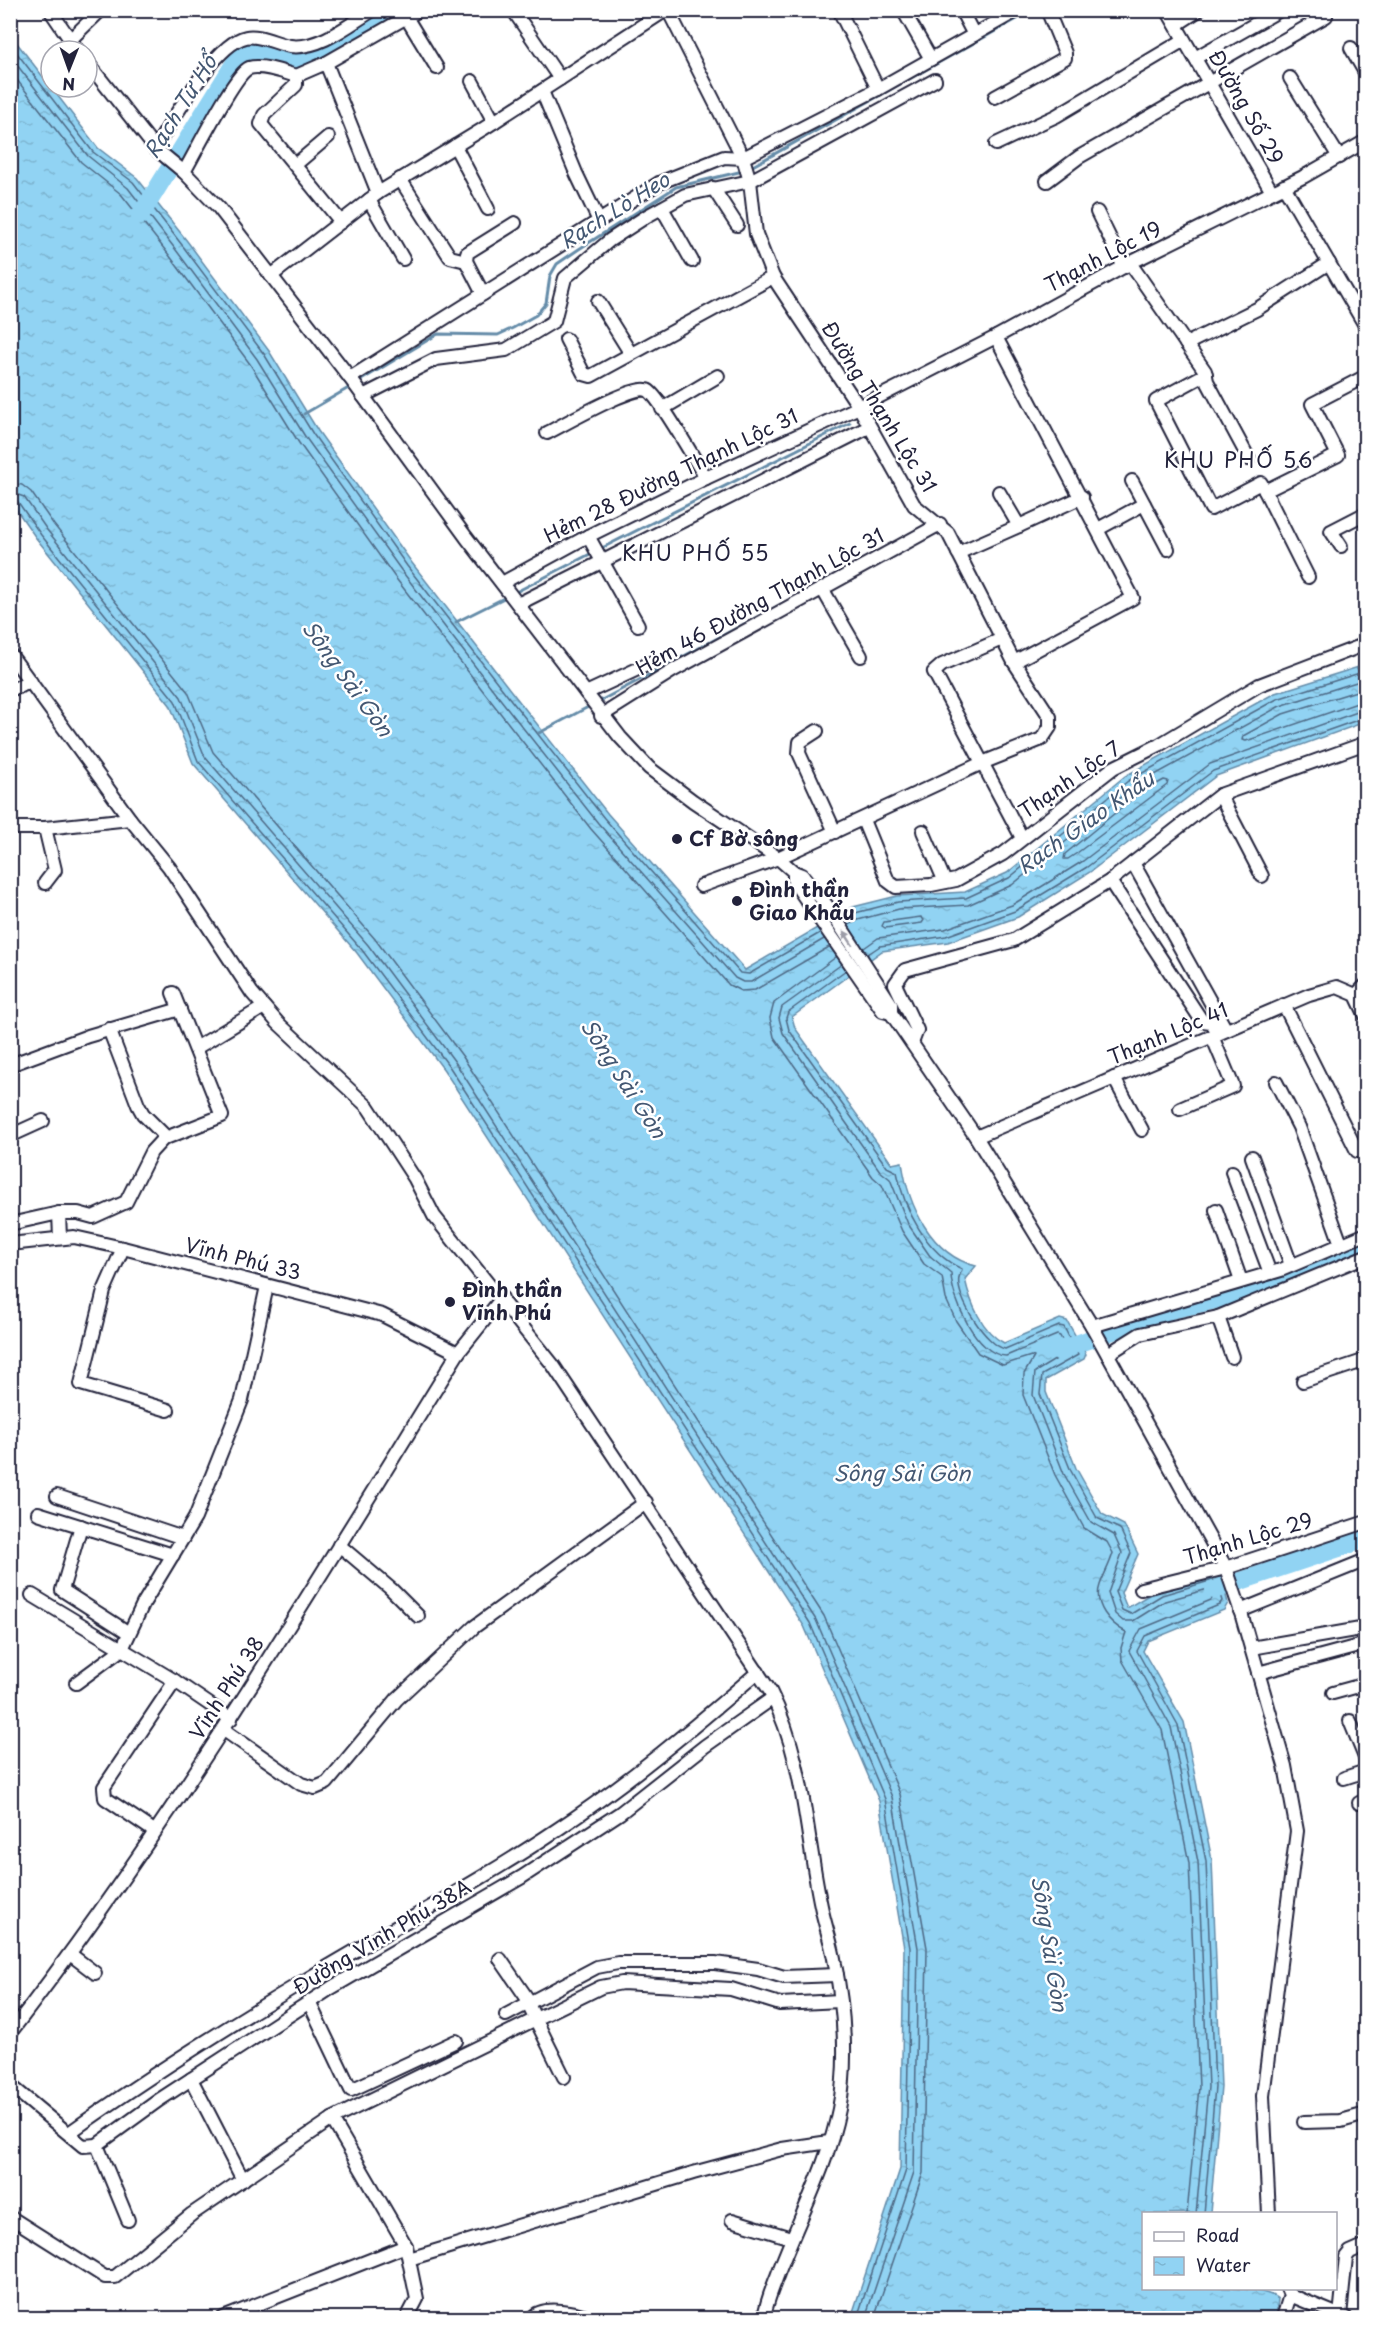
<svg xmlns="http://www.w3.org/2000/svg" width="1376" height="2329" viewBox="0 0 1376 2329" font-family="'Playpen Sans',sans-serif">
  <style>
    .water { fill: url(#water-ripples); stroke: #658ca9; stroke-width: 1.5 }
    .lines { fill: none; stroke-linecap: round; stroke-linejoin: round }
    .shore { stroke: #4e6985; stroke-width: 1.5 }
    .stream { stroke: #658ca9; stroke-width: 3 }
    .river { stroke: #91d3f3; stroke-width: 18 }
    .minor-casing { stroke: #22223b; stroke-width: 16 }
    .minor { stroke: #fff; stroke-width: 12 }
    .oneway { fill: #9c9ca7 }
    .poi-dot { fill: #22223b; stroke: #fff; stroke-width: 2 }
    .labels { text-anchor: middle; stroke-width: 5; stroke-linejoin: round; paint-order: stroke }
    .street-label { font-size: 20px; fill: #22223b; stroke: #fff }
    .poi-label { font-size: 20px; font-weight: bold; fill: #22223b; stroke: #fff; text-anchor: start }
    .water-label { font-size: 21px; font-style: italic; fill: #435772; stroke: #fff }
    .neighbourhood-label { font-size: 21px; letter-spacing: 1.5px; fill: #22223b; stroke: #fff }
  </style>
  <defs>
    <pattern id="water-ripples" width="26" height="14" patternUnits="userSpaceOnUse" patternTransform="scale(1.5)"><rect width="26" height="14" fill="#91d3f3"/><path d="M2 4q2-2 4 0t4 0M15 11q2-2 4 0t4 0" fill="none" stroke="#7db5d1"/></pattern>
  </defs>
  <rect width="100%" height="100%" fill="#fff"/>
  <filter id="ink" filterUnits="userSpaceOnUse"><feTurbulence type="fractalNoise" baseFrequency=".0167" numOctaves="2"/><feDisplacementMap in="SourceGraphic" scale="12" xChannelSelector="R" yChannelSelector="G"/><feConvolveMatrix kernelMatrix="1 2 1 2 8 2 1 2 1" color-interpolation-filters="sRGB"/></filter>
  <g filter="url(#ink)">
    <!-- water -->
    <path class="water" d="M 10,34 L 98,148 L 137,178 L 187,241 L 269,351 L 318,431 L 412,563 L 511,691 L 608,814 L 745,970 L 853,907 L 897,896 L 965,892 L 1007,873 L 1125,776 L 1275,693 L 1365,665 L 1365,722 L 1216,776 L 1090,872 L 1018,917 L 948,942 L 882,951 L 792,1017 L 795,1028 L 892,1164 L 902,1162 C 908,1205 931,1255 976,1266 L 965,1279 C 970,1302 982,1332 1004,1343 L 1060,1319 L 1067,1321 L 1086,1354 L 1084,1359 L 1046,1380 L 1046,1392 L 1076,1468 L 1102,1514 L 1124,1525 L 1138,1554 L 1121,1593 L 1127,1608 L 1159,1589 L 1213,1574 L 1221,1577 L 1228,1603 L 1224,1610 L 1148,1641 L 1143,1651 L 1184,1722 L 1212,1860 L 1221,2087 L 1210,2213 L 1144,2214 L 1144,2288 C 1172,2289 1259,2282 1278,2299 L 1276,2318 L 851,2318 L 900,2169 L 904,1948 L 879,1801 L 804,1626 L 444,1070 L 357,953 L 193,763 L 170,705 L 36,538 L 11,502 Z"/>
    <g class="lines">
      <!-- shore -->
      <g class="shore">
        <polyline points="10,44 93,152 133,182 182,245 264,354 313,434 407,566 507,695 604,818 740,973 749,974 820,933"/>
        <polyline points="10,56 88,156 128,188 176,250 257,359 306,438 401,570 501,700 598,823 735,978 743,982 751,982 824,939"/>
        <polyline points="10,71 81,162 121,194 169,255 250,364 299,443 394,576 494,705 591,829 729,985 741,991 755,990 829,947"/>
        <polyline points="10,483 22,485 31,492 54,525 188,692 213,752 375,939 463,1057 824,1616 900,1794 927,1948 923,2173 874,2318"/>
        <polyline points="10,492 24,497 47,530 181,697 205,757 368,945 455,1062 816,1620 892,1797 918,1948 914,2172 865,2318"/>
        <polyline points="10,499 18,502 41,535 175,701 198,761 362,950 449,1066 810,1623 885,1799 910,1948 906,2170 857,2318"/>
        <polyline points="1366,688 1283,714 1243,736 1242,740 1246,741 1366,700"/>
        <polygon points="1164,780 1168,781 1167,785 1077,853 1068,859 1064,859 1065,854 1137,795"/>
        <polygon points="921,917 924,920 922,923 885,928 882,926 884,922"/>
        <polyline points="845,919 855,913 898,902 966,898 1009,878 1128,781 1277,699 1366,671"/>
        <polyline points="849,925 858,920 899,909 968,905 1012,885 1133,787 1280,706 1366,679"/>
        <polyline points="864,948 878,938 945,929 1012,905 1083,861 1210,764 1366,709"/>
        <polyline points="868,954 880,946 946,936 1015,911 1087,867 1213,771 1366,717"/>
        <path d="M 836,957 L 774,1003 L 770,1018 L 774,1037 L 873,1177 L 882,1185 L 902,1231 L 924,1264 L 942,1277 L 946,1299 L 956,1321 L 978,1353 L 1003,1365 L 1031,1356 L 1034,1357 L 1024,1374 L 1023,1395 L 1055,1475 L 1084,1528 L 1107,1542 L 1113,1553 C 1110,1564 1104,1574 1100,1585 C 1093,1605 1110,1624 1126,1632 L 1121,1648 L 1122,1660 L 1162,1730 L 1189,1863 L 1199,2087 L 1187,2214"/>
        <path d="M 842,964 L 782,1007 L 779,1018 L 783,1033 L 880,1171 L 890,1179 L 908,1224 L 930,1256 L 951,1273 C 951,1298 977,1356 1006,1356 L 1057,1335 L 1060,1336 L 1068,1352 L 1035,1372 L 1033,1395 L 1064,1474 L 1091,1522 L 1114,1535 L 1122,1553 L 1108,1593 L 1115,1614 L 1123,1621 L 1133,1621 L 1165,1601 L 1208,1589 L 1213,1597 L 1211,1600 L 1141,1629 L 1129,1651 L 1171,1727 L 1198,1862 L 1208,2087 L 1196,2214"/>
        <path d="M 846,970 L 788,1012 L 786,1018 L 789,1030 L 887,1167 L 897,1172 C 904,1209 926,1253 962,1269 C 962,1272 959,1275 959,1278 C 955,1297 987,1346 1005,1349 L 1059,1326 L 1064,1327 L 1078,1355 L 1042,1375 L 1040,1394 L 1071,1471 L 1097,1518 L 1120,1529 L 1131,1553 L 1115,1592 L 1122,1610 L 1131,1614 L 1162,1595 L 1213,1580 L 1216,1582 L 1222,1601 L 1219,1605 L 1145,1636 L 1137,1651 L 1178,1725 L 1206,1861 L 1215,2087 L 1204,2214"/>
      </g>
      <!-- stream -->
      <g class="stream">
        <polyline points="749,168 1033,10"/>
        <polyline points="358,382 438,334 498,335 513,328 536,315 546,303 550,276 557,264 579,249 676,187 743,171"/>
        <polyline points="304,414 352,386"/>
        <polyline points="600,549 850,423"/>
        <polyline points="512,594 594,552"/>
        <polyline points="456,622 506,597"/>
        <polyline points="598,702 806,591"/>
        <polyline points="539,733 592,705"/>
      </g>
      <!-- river -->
      <g class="river">
        <polyline points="140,216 242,51 316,61 398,10"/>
        <polyline points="1057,1351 1171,1310 1229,1297 1366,1249"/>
        <polyline points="1214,1590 1366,1539"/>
      </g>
      <!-- minor casing -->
      <g class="minor-casing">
        <g id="minor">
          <polyline points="50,10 78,51"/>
          <polyline points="513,10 560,79"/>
          <polyline points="668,10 743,158 750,181 756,234 773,277 859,407 914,505 948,533 1014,662 1050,717 1050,727 1042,739 982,763 778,858 701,886"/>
          <polyline points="839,10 878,89"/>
          <polyline points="903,10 931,59"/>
          <polyline points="961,10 974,35"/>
          <polyline points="1167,10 1272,192"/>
          <polyline points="406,17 437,68"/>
          <polyline points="1176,25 1199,10"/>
          <polyline points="70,40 101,10"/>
          <polyline points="1351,48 1366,74"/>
          <polyline points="1195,58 1280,10"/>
          <polyline points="87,62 155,148 184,172 219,208 350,378 466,537 620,737 649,768 693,801 778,858 794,872 802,875 828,907 891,1004 891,1013 976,1137 1092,1326 1226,1568 1239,1606 1285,1766 1297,1831 1263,2096 1269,2214"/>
          <polyline points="326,63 378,193"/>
          <polyline points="296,76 326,63 419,10"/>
          <polyline points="1290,78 1339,157"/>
          <polyline points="472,81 494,122"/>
          <polyline points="542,91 576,173 599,221"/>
          <polyline points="995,97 1065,58 1065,53 1048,12 1052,10"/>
          <polyline points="996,144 1056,116 1184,40"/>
          <polyline points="455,146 488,209"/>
          <path d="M 155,148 C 173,121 214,44 246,37 C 259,34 277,44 290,46 C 319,50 350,24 373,10"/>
          <polyline points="295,165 328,137"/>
          <path d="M 184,172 C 195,154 234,74 249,68 C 262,64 283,72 296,76 L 296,85 L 264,115 L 261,124 L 341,222"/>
          <polyline points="400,179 450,257 466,261"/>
          <polyline points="1047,181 1079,157 1326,16"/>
          <polyline points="1284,186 1366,327"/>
          <polyline points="713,188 737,225"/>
          <polyline points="369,200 403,259"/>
          <polyline points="662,208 692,261"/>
          <polyline points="1097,212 1124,267"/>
          <polyline points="1130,263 1205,371 1207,381 1249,459"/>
          <polyline points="271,276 378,193 483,129 666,10"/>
          <polyline points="483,294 466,261 467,253 515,223"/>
          <polyline points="598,301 631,354"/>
          <polyline points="996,337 1133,598 1014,662"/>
          <polyline points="566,339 584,374 591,376 773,277"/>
          <polyline points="1186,344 1257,309 1329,263"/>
          <polyline points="1206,374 1156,401 1211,509 1261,483 1265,491 1338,455 1312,404 1366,376"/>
          <polyline points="350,378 659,183 724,157 743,158 878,89 1018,10"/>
          <polyline points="363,396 436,359 506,350 554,321 565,278 610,240 647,216 685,195 750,181 935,80"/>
          <polyline points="662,409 718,376"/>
          <path d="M 547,433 C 563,425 637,382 649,391 C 662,401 695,461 706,478"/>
          <polyline points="1132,481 1168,549"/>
          <polyline points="1265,491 1308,577"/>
          <polyline points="1019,526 1082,497"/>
          <polyline points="1098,529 1144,504"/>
          <polyline points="588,536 638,625"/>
          <polyline points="1341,546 1331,531 1366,513"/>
          <polyline points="958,553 1019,526 999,492"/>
          <polyline points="502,583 588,536 706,478 859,407 996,337 1136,260 1303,177 1366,141"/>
          <polyline points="823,590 861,656"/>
          <polyline points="518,604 869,427"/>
          <polyline points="1002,639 942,665 934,672 1022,838"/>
          <path d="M 10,654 L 130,819 L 169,867 L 252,993 L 278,1023 L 368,1107 L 415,1179 L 434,1216 L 553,1365 L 770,1691 C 805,1761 805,1831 821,1906 C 825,1926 832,1944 835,1964 C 844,2009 848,2063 839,2109 C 828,2165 799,2218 779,2271 C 773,2287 766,2302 764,2318"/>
          <polyline points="10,690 31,682"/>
          <polyline points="586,693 655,661"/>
          <polyline points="601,716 674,670 940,524"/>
          <polyline points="817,731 800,742 799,753 835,832"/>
          <polyline points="1220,795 1262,876"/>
          <polyline points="863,820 888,881 896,887 931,885 956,880 1003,854 1113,768 1159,745 1259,685 1366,644"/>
          <polyline points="10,828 45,828 130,819"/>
          <polyline points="923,831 945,882"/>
          <polyline points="1133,863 1226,1030"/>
          <polyline points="794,872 794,882 883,1011 891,1013"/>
          <polyline points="1110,881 1202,1021 1211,1022 1219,1033"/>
          <polyline points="45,883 55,870 45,828"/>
          <polyline points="1356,995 1366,985"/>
          <polyline points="1284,1005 1357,1151"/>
          <polyline points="109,1029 138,1105 143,1114 166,1137"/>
          <polyline points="912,1043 917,1030 895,984 905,970 1014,940 1110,881 1220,795 1366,743"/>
          <polyline points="196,1048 264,1007"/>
          <polyline points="10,1065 88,1036 180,1009"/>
          <polyline points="1114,1078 1142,1130"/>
          <polyline points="1276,1082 1299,1127 1341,1244"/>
          <polyline points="1180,1109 1233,1086 1212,1036"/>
          <polyline points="10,1136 43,1121"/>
          <polyline points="976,1137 1309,995 1337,987 1356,995 1366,1016"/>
          <polyline points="1252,1157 1291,1265"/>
          <polyline points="1232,1172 1270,1273"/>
          <polyline points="1216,1210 1241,1281"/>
          <polyline points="10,1224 59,1213"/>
          <polyline points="60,1238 59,1213 78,1213 93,1217 126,1202 151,1152 163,1139 222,1116 173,993"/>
          <polyline points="10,1244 74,1237 123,1248 382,1315 458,1353"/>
          <polyline points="123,1248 104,1291 81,1384 168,1410"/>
          <polyline points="1218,1317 1366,1256"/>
          <polyline points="1092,1326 1281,1270 1366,1234"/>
          <polyline points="1108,1354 1140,1334 1218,1317 1232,1357"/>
          <polyline points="1303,1381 1366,1360"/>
          <polyline points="57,1496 183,1538"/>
          <polyline points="38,1513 173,1555"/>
          <polyline points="81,1526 62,1590 129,1633"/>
          <polyline points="339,1545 391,1589 418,1616"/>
          <polyline points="1141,1589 1226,1568 1366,1522"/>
          <polyline points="32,1595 175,1681 104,1787 105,1798 154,1831"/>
          <polyline points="1240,1611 1366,1560"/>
          <polyline points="1251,1648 1366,1628"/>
          <polyline points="1258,1673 1366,1644"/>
          <polyline points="175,1681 231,1719"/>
          <polyline points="76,1683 122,1649 143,1604 195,1518 242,1400 267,1286"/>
          <polyline points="1333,1693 1366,1684"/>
          <polyline points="1350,1721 1366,1760"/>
          <polyline points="224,1730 301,1784 315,1788 327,1783 397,1699 474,1627 646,1502"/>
          <polyline points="1344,1778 1366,1771"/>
          <polyline points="1359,1803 1366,1800"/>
          <polyline points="70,1954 95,1973"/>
          <polyline points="500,1959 529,2001"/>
          <polyline points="309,2002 351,2090 456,2041"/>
          <polyline points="527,2002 564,2077"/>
          <polyline points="506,2015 597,1967 618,1963 715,1963 758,1969 784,1977 837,1975"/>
          <path d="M 10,2033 C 176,1818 315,1584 458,1353 L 502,1298"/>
          <polyline points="191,2079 243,2180"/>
          <polyline points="10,2085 83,2146 97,2145 159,2100 331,1988 522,1877 620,1813 705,1746 773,1698"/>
          <polyline points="1304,2122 1341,2121 1366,2114"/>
          <path d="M 69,2133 C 146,2078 227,2027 309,1978 C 392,1928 478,1883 558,1829 C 629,1782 693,1728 758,1672"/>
          <polyline points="97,2145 128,2220"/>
          <polyline points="10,2217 105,2277 115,2277 192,2214 332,2119"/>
          <polyline points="732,2220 791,2238"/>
          <polyline points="409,2259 693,2173 782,2149 829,2142"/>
          <polyline points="1290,2295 1346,2318"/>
          <polyline points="1340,2316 1346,2257 1350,2252 1366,2245"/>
          <polyline points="223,2318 406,2246"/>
          <polyline points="407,2318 417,2299 406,2246 332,2119 601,1987 622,1983 731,1989 780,2004 840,2001"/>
          <path d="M 532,2318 C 543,2304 578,2313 593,2318"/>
          <polyline points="1283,2318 1290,2295 1287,2288"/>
        </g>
      </g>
      <!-- minor -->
      <use href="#minor" class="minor"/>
    </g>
    <!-- one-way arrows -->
    <defs><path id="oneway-solid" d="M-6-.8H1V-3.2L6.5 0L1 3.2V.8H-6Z" transform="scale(1.5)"/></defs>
    <use class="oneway" href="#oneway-solid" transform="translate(848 938) rotate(-123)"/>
  </g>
  <!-- markers -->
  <g class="poi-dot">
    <circle cx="677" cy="839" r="6"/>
    <circle cx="737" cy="901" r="6"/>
    <circle cx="450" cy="1302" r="6"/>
  </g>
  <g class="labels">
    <!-- street labels -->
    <g class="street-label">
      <text transform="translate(1246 107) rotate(60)" y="7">Đường Số 29</text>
      <text transform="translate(1103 257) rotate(-28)" y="7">Thạnh Lộc 19</text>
      <text transform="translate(879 407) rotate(58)" y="7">Đường Thạnh Lộc 31</text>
      <text transform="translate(671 476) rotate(-26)" y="7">Hẻm 28 Đường Thạnh Lộc 31</text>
      <text transform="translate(760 602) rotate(-29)" y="7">Hẻm 46 Đường Thạnh Lộc 31</text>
      <text transform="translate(1070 780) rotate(-35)" y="7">Thạnh Lộc 7</text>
      <text transform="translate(1168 1034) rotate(-23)" y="7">Thạnh Lộc 41</text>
      <text transform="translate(243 1259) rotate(14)" y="7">Vĩnh Phú 33</text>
      <text transform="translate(1248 1539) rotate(-17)" y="7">Thạnh Lộc 29</text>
      <text transform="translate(227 1688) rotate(-57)" y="7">Vĩnh Phú 38</text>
      <text transform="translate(382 1937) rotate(-31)" y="7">Đường Vĩnh Phú 38A</text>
    </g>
    <!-- poi labels -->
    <g class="poi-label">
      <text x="689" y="846">Cf Bờ sông</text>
      <text x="749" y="897">Đình thần<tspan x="749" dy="23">Giao Khẩu</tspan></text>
      <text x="462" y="1297">Đình thần<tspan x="462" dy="23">Vĩnh Phú</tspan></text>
    </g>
    <!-- water labels -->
    <g class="water-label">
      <text transform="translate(181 107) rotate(-58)" y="7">Rạch Tư Hổ</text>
      <text transform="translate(615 211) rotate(-32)" y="7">Rạch Lò Heo</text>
      <text transform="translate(347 679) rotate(54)" y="7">Sông Sài Gòn</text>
      <text transform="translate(1086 823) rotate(-35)" y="7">Rạch Giao Khẩu</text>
      <text transform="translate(623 1079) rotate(57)" y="7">Sông Sài Gòn</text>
      <text x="902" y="1481">Sông Sài Gòn</text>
      <text transform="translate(1049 1944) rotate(81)" y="7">Sông Sài Gòn</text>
    </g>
    <!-- neighbourhood labels -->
    <g class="neighbourhood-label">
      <text x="1239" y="468">KHU PHỐ 56</text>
      <text x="696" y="561">KHU PHỐ 55</text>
    </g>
  </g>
  <!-- margin -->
  <rect width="1376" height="2329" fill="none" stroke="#fff" stroke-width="36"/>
  <rect x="18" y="18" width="1340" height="2293" fill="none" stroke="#22223b" stroke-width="2" filter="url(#ink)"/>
  <!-- legend -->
  <rect x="1142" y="2212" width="195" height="78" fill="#ffffff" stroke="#a7a7b1" stroke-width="1.5"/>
  <rect x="1154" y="2232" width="30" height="9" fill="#ffffff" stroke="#a7a7b1" stroke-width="1.5"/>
  <text x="1196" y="2242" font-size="18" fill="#22223b">Road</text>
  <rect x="1154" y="2257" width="30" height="18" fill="url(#water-ripples)" stroke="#a7a7b1" stroke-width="1.5"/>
  <text x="1196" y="2272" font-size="18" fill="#22223b">Water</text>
  <!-- north arrow -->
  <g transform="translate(69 69) rotate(181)"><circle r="28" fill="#ffffff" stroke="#a7a7b1" stroke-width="1.5"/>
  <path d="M0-4.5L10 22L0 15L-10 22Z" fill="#22223b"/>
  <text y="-9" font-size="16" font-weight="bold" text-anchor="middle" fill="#22223b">N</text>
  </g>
</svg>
